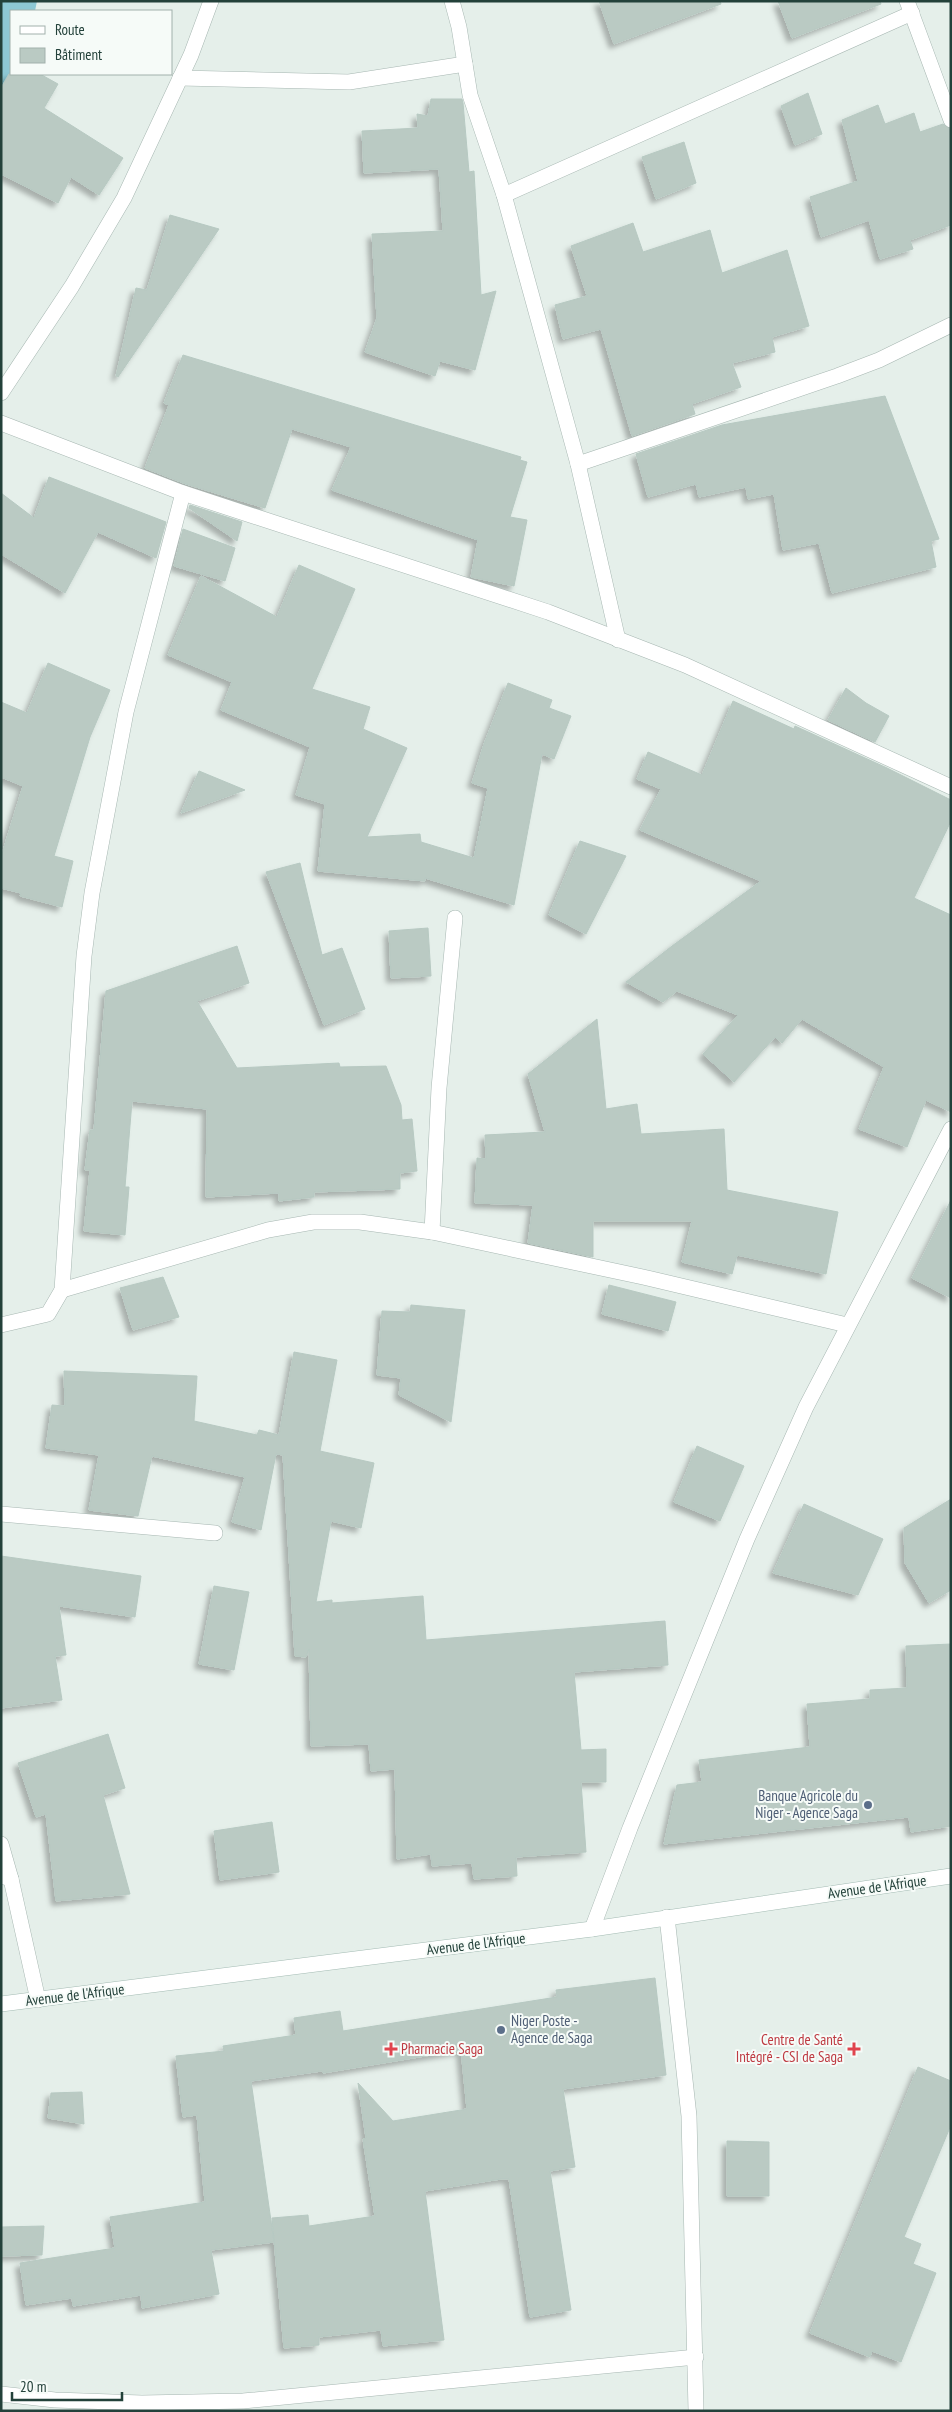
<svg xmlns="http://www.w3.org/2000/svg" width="952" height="2412" viewBox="0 0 952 2412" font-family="'PT Sans Narrow',sans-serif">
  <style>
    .water { fill: #8dc8d4 }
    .building { fill: #bacac3; stroke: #b7c9c2; filter: url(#shadow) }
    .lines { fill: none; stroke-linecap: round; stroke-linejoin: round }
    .minor-casing { stroke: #a7b7b2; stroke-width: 16 }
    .secondary-casing { stroke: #a3bbb3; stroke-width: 16 }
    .minor { stroke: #fff; stroke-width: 15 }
    .secondary { stroke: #fff; stroke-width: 15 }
    .service-dot { fill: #5c6f8a; stroke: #f6fbf8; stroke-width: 2 }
    .health-dot { fill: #e0444e; stroke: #f6fbf8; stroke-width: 2 }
    .labels { text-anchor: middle; stroke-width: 4; stroke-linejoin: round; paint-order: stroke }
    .service-label { font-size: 15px; fill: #4e5e75; stroke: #f6fbf8; text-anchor: end }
    .street-label { font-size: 15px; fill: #23413a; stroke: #f6fbf8 }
    .health-label { font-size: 15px; fill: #be3a42; stroke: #f6fbf8; text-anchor: end }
  </style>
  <defs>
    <filter id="shadow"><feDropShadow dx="-4.5" dy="4.5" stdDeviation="2.5" flood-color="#0004"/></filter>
  </defs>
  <rect width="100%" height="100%" fill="#e5efea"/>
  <!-- water -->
  <polygon class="water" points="1,1 37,1 35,11 11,11 11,74 1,90"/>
  <!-- building -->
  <g class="building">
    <polygon points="599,1 720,1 721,4 614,44"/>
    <polygon points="778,1 880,1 881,4 792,38"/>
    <polygon points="9,74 40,74 58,84 44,108 123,158 99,195 71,177 58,203 1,174 1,88"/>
    <polygon points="808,93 822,134 795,145 781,106"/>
    <polygon points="431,99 462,99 463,103 469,172 474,171 481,295 496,291 475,370 440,361 435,376 365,352 377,318 372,234 443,231 439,169 364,173 362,131 418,128 417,114 428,116"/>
    <polygon points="878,105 885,124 914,113 920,132 943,124 951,129 951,225 910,240 913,249 880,259 869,220 821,237 810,197 858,181 842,120"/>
    <polygon points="684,142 696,183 656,199 642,157"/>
    <polygon points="170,215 219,229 118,377 116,376 136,288 147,290"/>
    <polygon points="633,223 643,252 710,230 722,273 787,250 809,326 772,337 775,352 732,363 741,387 692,404 695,414 632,436 601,329 563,339 555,305 587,296 571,246"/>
    <polygon points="183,355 521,457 520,460 527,462 510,517 527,520 514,586 471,577 478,540 332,490 351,447 292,429 265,508 186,484 145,468 169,405 164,403"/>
    <polygon points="885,396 939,539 931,541 936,567 832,593 819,543 783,550 774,494 748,499 746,487 699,497 696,484 648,497 636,454 722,425"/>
    <polygon points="49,477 166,522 156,558 98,532 65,593 1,554 1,493 34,518"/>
    <polygon points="190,505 242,522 237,541 189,508"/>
    <polygon points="183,529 235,548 225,581 174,566"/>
    <polygon points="299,565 355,589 312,689 370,707 363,729 407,748 367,837 420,834 421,842 474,858 488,788 472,783 484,744 508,683 552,700 549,708 571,716 554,759 542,754 514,905 425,878 425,881 318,871 325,804 296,795 310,747 221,710 232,682 168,655 201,576 277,617"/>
    <polygon points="48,663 110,690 90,737 54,856 73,861 62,907 20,896 21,893 1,888 1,857 23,786 1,777 1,702 27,713"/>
    <polygon points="846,688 866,703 889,716 875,742 828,720"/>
    <polygon points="733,701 794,729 795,726 887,768 951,800 951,821 914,898 951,915 951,1112 926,1100 907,1147 859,1129 884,1067 802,1019 782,1043 775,1037 734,1082 703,1054 738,1015 677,991 663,1002 626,982 672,946 761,881 640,830 661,789 637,779 648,752 702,775"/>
    <polygon points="199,771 245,790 181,813"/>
    <polygon points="580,841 626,856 586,934 549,915"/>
    <polygon points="300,863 322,955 342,948 365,1009 324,1025 266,872"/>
    <polygon points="428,928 431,976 391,978 389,931"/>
    <polygon points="237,946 249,983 197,1001 237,1068 339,1063 340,1067 386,1066 401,1105 402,1120 412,1119 417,1171 400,1173 400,1189 314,1192 314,1197 279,1201 279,1193 206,1197 207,1109 132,1101 125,1187 129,1187 125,1235 84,1231 90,1170 85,1170 90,1130 94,1130 106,991"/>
    <polygon points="597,1019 606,1109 637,1104 641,1134 724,1129 727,1190 838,1212 826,1274 737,1255 732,1274 682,1262 692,1221 593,1221 593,1257 528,1243 533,1205 475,1203 477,1158 486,1159 485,1135 545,1132 528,1074"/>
    <polygon points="951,1200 951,1298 912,1278"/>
    <polygon points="163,1277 179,1317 133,1330 120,1288"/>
    <polygon points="609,1285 676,1302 668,1331 602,1314"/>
    <polygon points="411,1305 465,1310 451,1422 399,1395 401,1378 377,1375 382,1311 410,1312"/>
    <polygon points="294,1352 337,1360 320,1451 374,1463 361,1528 331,1521 316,1602 332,1600 332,1603 423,1596 426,1640 665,1621 668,1665 574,1672 581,1750 606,1749 606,1782 581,1782 586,1852 516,1857 517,1876 474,1879 472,1863 432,1866 431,1854 397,1859 395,1769 371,1771 369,1744 311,1746 309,1649 306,1657 295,1656 283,1455 276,1454 261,1530 232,1522 245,1477 152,1456 138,1516 89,1510 99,1455 46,1448 52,1405 65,1406 64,1371 197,1376 194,1421 257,1435 259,1430 279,1435"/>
    <polygon points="697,1446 744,1466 720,1521 674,1502"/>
    <polygon points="951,1499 951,1590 929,1603 905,1563 904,1528"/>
    <polygon points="804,1504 883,1539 858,1595 773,1573"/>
    <polygon points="1,1556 141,1576 135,1617 59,1606 66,1655 55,1656 62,1700 1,1708"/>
    <polygon points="214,1586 249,1592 234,1670 199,1664"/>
    <polygon points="951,1644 951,1826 911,1832 909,1817 664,1844 677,1785 702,1782 699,1760 810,1747 807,1704 870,1699 870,1690 907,1688 906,1646"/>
    <polygon points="108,1734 125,1788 103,1795 130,1894 56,1901 46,1814 36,1817 18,1763"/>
    <polygon points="272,1822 279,1872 220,1880 214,1831"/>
    <polygon points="655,1978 666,2075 563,2089 575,2167 550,2171 571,2310 530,2317 509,2179 501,2179 425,2191 444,2340 383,2346 381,2330 319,2337 319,2345 284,2348 272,2218 308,2215 309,2226 375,2216 363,2139 366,2138 358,2083 393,2121 467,2109 461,2050 323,2073 322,2071 251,2081 274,2242 211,2250 219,2294 142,2308 141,2295 73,2306 72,2298 26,2305 20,2263 115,2248 110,2217 205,2202 197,2115 183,2117 176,2056 224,2051 223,2046 296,2035 294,2018 340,2011 343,2031 557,1997 556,1990"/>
    <polygon points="918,2067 951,2081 951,2125 904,2237 921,2244 913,2264 936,2273 901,2362 872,2351 870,2357 810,2333"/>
    <polygon points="82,2092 84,2124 48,2118 51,2093"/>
    <polygon points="727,2141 769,2142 769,2196 727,2196"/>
    <polygon points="44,2226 42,2255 1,2256 1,2227"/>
  </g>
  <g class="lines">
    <!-- minor casing -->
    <g class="minor-casing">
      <g id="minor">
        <polyline points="452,1 459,27 470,95 504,195 578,464 618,640"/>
        <polyline points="907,1 951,120"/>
        <polyline points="180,78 349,82 465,64"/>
        <polyline points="504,195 912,13"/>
        <polyline points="1,393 72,286 124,198 191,55 211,1"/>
        <polyline points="1,423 183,493 548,612 685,665 951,787"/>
        <polyline points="578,464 837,376 879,360 951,325"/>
        <polyline points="432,1232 439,1088 455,918"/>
        <polyline points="62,1290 268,1230 313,1222 360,1222 432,1232 643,1277 847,1325"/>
        <polyline points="1,1325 48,1314 62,1290 84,956 92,893 126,712 183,493"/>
        <polyline points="1,1514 215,1533"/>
        <polyline points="1,1844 11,1879"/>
        <polyline points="1,1876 11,1879 38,2000"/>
        <polyline points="667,1917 689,2116 696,2411"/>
        <polyline points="592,1929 630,1828 747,1539 806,1407 951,1129"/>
        <polyline points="1,2394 55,2400 142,2403 243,2401 696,2357"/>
      </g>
    </g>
    <!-- secondary casing -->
    <g class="secondary-casing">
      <polyline id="secondary" points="1,2004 592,1929 951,1876"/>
    </g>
    <!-- minor -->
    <use href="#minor" class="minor"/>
    <!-- secondary -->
    <use href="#secondary" class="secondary"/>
  </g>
  <!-- markers -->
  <g class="service-dot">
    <circle cx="868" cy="1805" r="5"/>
    <circle cx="501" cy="2030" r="5"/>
  </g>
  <g class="health-dot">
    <path d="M388.5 2041.5h5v5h5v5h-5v5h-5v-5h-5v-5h5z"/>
    <path d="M851.5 2041.5h5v5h5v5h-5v5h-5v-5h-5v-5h5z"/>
  </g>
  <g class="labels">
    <!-- service labels -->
    <g class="service-label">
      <text x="858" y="1801">Banque Agricole du<tspan x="858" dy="17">Niger - Agence Saga</tspan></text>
      <text x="511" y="2026" text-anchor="start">Niger Poste -<tspan x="511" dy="17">Agence de Saga</tspan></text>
    </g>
    <!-- street labels -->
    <g class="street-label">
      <text transform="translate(877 1887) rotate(-8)" y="5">Avenue de l'Afrique</text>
      <text transform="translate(476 1944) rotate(-7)" y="5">Avenue de l'Afrique</text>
      <text transform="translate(75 1995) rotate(-7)" y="5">Avenue de l'Afrique</text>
    </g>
    <!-- health labels -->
    <g class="health-label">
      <text x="843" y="2045">Centre de Santé<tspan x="843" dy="17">Intégré - CSI de Saga</tspan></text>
      <text x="401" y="2054" text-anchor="start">Pharmacie Saga</text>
    </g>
  </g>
  <!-- border -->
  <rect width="952" height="2412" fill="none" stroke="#23413a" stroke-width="5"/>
  <!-- legend -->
  <rect x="10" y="10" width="162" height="65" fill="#f6fbf8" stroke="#a2b1ac"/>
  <rect x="20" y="26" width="25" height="8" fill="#ffffff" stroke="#a2b1ac"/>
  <text x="55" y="35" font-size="15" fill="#23413a">Route</text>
  <rect x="20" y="48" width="25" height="15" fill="#bacac3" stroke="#a2b1ac"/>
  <text x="55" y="60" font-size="15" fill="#23413a">Bâtiment</text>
  <!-- scale -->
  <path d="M12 2392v8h110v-8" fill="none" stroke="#23413a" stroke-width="2.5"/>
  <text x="20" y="2392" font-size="15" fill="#23413a" stroke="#f6fbf8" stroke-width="4" paint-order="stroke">20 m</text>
</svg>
